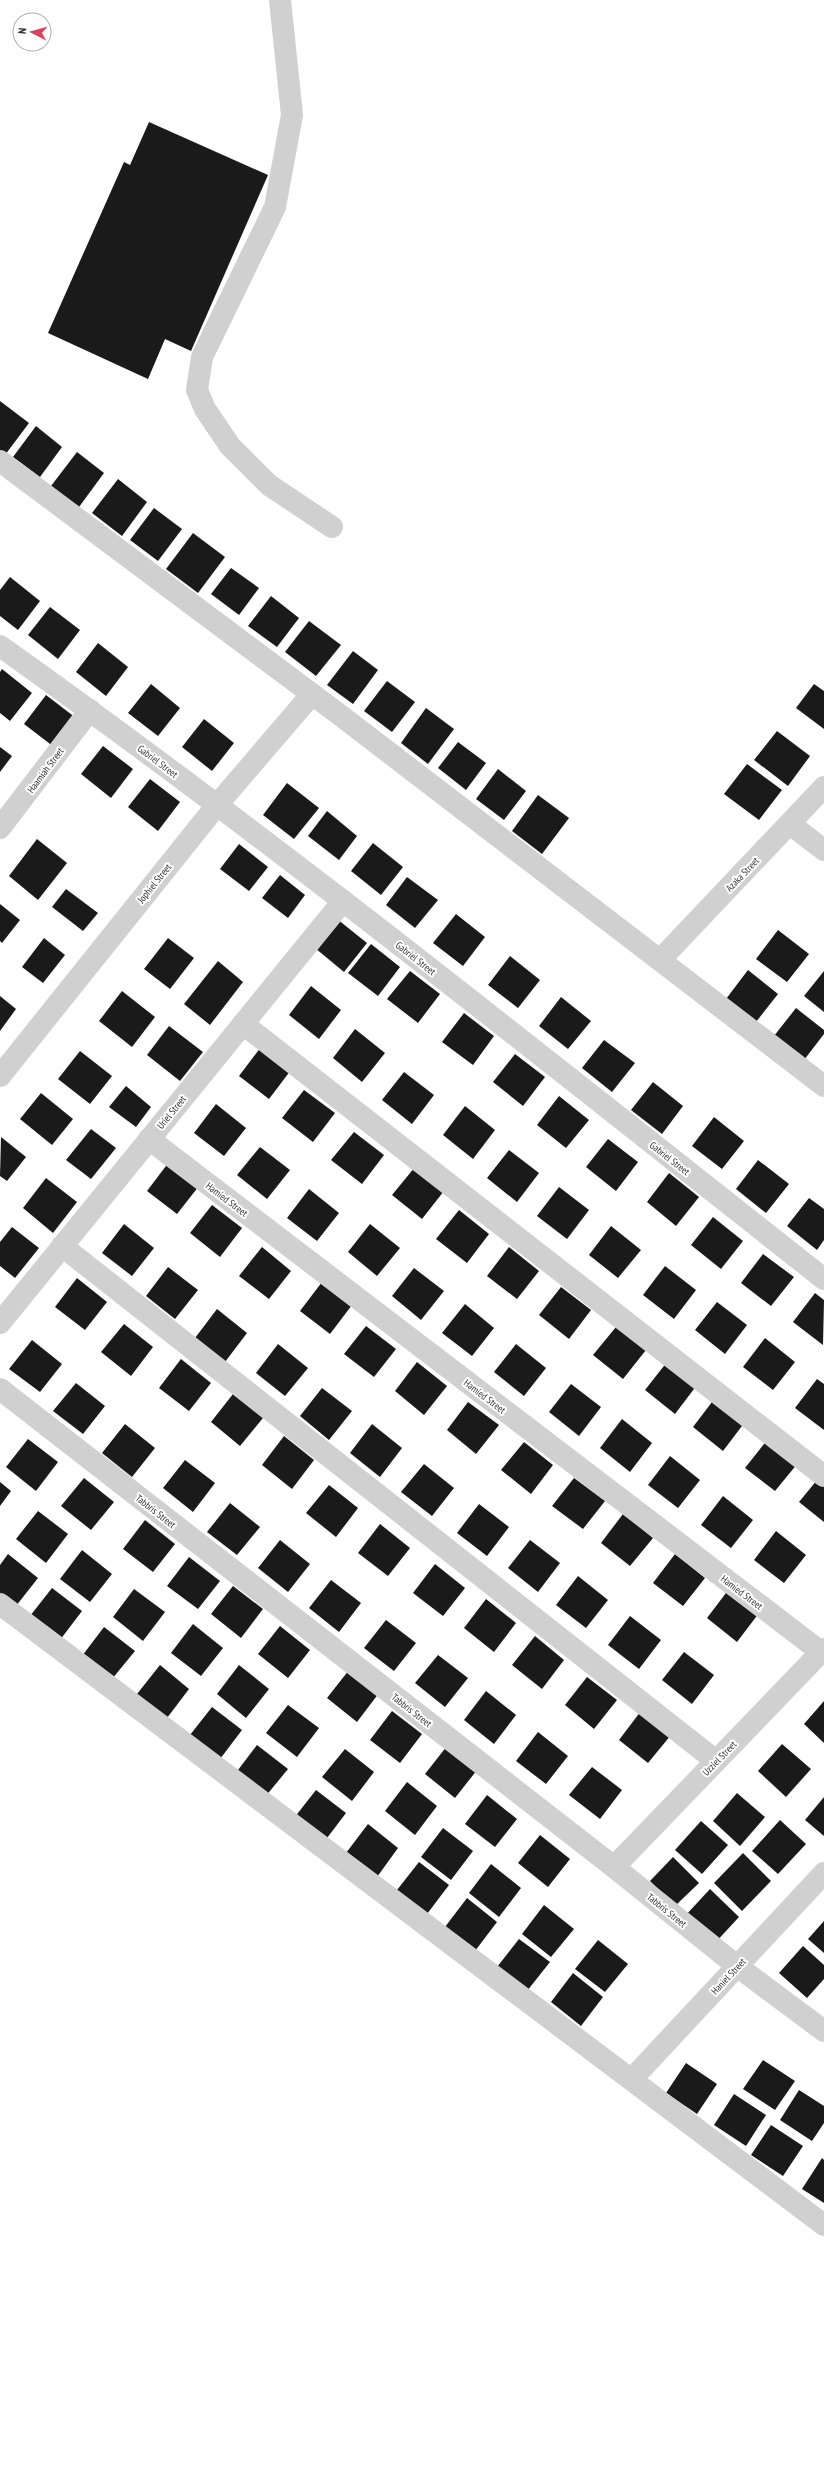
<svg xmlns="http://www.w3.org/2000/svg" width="824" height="2468" viewBox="0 0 824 2468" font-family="'PT Sans Narrow',sans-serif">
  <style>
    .building { fill: #1a1a1a }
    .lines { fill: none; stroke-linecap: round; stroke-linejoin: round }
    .minor { stroke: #d0d0d0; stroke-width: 22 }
    .labels { text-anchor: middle; stroke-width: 4; stroke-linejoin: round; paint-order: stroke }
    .street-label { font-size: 10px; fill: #333; stroke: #fff }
  </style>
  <rect width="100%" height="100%" fill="#fff"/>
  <!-- building -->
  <g class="building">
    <polygon points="149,122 268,175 191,351 165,339 148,379 48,333 124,162 130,165"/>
    <polygon points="0,401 29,423 5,455 0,451"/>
    <polygon points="36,426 62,447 40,477 13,457"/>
    <polygon points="77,452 104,473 79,507 51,486"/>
    <polygon points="118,479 147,502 122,536 92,513"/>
    <polygon points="154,508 182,529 158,561 130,540"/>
    <polygon points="193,533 225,557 198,593 166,569"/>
    <polygon points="231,568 259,588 239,615 211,594"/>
    <polygon points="10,577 40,601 18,630 0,616 0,590"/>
    <polygon points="271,596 299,618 277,647 248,626"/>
    <polygon points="50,607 80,630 58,659 28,635"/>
    <polygon points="309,621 341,645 316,676 285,652"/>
    <polygon points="98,643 128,667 106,696 76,672"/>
    <polygon points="353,651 378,670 353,704 327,685"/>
    <polygon points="2,669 32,693 10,721 0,713 0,672"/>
    <polygon points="387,681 415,702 392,732 364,711"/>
    <polygon points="151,684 180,708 158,736 128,713"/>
    <polygon points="814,684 824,691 824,729 796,708"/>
    <polygon points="46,695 76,718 54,747 24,724"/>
    <polygon points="426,708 454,729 428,764 401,743"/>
    <polygon points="204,719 234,743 212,771 182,747"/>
    <polygon points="777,731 810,756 788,786 754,760"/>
    <polygon points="458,742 486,763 466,790 438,768"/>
    <polygon points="103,746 133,769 111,798 81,774"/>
    <polygon points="0,747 12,756 0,772"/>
    <polygon points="747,764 782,790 759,820 724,794"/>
    <polygon points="498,769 526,791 504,820 476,799"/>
    <polygon points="150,779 180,802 158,831 128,807"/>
    <polygon points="287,783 319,808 294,839 263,815"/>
    <polygon points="538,795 569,818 542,854 512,831"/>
    <polygon points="327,811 357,836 339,860 308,836"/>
    <polygon points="37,839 67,863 38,900 9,876"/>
    <polygon points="373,843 403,867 381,895 351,871"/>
    <polygon points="239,844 268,867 249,891 220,869"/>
    <polygon points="280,875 305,895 288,918 262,898"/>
    <polygon points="407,877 438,900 415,928 386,905"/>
    <polygon points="66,889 98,913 83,931 52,907"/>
    <polygon points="0,904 20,920 2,943 0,941"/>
    <polygon points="456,914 485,937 463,966 433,943"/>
    <polygon points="337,919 367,943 344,972 315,948"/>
    <polygon points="778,930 809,954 787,982 756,959"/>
    <polygon points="44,938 65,955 43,983 22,967"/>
    <polygon points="168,938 194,958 170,989 144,969"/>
    <polygon points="371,944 400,967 378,996 348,973"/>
    <polygon points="510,956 540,980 518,1008 488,985"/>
    <polygon points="218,961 243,982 210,1025 184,1004"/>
    <polygon points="748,970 778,994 756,1022 726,999"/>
    <polygon points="410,971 440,994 418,1023 387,999"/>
    <polygon points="824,971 824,1012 804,996"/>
    <polygon points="311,986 341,1010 319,1039 289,1015"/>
    <polygon points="122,991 155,1017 132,1047 99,1021"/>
    <polygon points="0,996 16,1009 0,1031"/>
    <polygon points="561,997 591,1021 568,1049 539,1026"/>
    <polygon points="796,1008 824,1030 824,1034 804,1060 774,1036"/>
    <polygon points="464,1013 494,1036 473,1065 442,1042"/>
    <polygon points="169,1026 203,1052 180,1081 147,1055"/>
    <polygon points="355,1029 385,1053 362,1082 333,1058"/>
    <polygon points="604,1040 635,1063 612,1092 582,1068"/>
    <polygon points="261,1047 291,1070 269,1099 239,1076"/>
    <polygon points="80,1051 112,1076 90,1104 58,1079"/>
    <polygon points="515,1054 545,1077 523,1106 493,1082"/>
    <polygon points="404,1072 434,1095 412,1124 382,1100"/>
    <polygon points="653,1082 683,1106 662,1134 631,1110"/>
    <polygon points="126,1086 151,1107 136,1127 109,1107"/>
    <polygon points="304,1090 335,1113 313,1142 282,1118"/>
    <polygon points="41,1093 73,1119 52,1145 20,1119"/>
    <polygon points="559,1096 589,1120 566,1148 537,1125"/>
    <polygon points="216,1104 246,1128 224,1156 194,1133"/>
    <polygon points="465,1106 495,1130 473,1159 443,1135"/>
    <polygon points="714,1117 744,1141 722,1169 692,1146"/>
    <polygon points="91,1129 116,1148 91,1179 66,1160"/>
    <polygon points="354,1132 384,1155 362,1184 331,1160"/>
    <polygon points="1,1137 26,1157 7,1181 0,1176"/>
    <polygon points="608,1139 638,1162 616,1191 586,1167"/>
    <polygon points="260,1147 290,1170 267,1199 237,1175"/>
    <polygon points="509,1150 539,1173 517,1202 487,1178"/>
    <polygon points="758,1160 789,1184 766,1213 736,1189"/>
    <polygon points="169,1162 199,1186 177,1214 147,1191"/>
    <polygon points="415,1167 444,1191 422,1219 392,1195"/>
    <polygon points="669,1173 699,1197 676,1226 647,1202"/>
    <polygon points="46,1178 77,1202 53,1233 23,1208"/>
    <polygon points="559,1187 589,1210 567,1239 537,1216"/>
    <polygon points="309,1189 339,1213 317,1241 287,1218"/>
    <polygon points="809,1198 824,1209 824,1240 817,1250 787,1226"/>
    <polygon points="212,1205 242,1228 220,1257 190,1233"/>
    <polygon points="459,1210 489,1234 467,1263 436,1239"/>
    <polygon points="713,1217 743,1241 721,1269 691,1245"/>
    <polygon points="124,1224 154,1248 132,1276 102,1253"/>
    <polygon points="370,1224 400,1248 377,1276 348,1252"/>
    <polygon points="611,1226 641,1250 618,1278 589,1255"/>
    <polygon points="12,1227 39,1248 15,1278 0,1266 0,1242"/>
    <polygon points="262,1247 291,1271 269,1299 239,1276"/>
    <polygon points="509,1247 539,1271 517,1299 487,1276"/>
    <polygon points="763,1254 794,1277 771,1306 741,1283"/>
    <polygon points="665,1266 696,1290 674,1319 643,1295"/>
    <polygon points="168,1267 198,1290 175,1319 146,1296"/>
    <polygon points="414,1268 444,1291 421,1320 392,1296"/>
    <polygon points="77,1278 107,1302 85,1330 55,1307"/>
    <polygon points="322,1282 352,1305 330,1334 300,1311"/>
    <polygon points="561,1287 591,1310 569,1339 539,1315"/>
    <polygon points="815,1293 824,1300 823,1345 793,1322"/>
    <polygon points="717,1302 747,1325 725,1354 695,1330"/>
    <polygon points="465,1304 494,1328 472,1356 442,1333"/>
    <polygon points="217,1309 247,1333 225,1362 195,1338"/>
    <polygon points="124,1324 153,1347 131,1376 101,1352"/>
    <polygon points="366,1326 396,1349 374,1377 344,1354"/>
    <polygon points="616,1327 646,1350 623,1379 593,1355"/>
    <polygon points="765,1338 795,1362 773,1390 743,1367"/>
    <polygon points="32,1340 62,1364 40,1392 9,1369"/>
    <polygon points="278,1344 308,1368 285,1396 256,1373"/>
    <polygon points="516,1344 546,1368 524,1396 494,1372"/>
    <polygon points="181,1359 211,1383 189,1411 159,1388"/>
    <polygon points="417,1362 447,1386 424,1415 395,1391"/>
    <polygon points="667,1362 697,1385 675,1414 645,1390"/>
    <polygon points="817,1379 824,1384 824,1430 795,1408"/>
    <polygon points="76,1383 105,1406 83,1434 53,1411"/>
    <polygon points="571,1384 601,1407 579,1436 549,1412"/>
    <polygon points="322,1388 352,1411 329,1440 300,1416"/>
    <polygon points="233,1394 263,1418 240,1446 211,1422"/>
    <polygon points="715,1398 745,1422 723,1451 693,1427"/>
    <polygon points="468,1402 499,1425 476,1454 447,1430"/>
    <polygon points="622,1419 652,1443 630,1472 600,1448"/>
    <polygon points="125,1424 155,1448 132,1477 102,1453"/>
    <polygon points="372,1424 402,1448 380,1477 350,1453"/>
    <polygon points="284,1436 314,1460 292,1489 262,1465"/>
    <polygon points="28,1439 58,1462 36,1491 6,1467"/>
    <polygon points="768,1439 798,1463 775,1491 745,1468"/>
    <polygon points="524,1442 553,1465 531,1494 501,1470"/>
    <polygon points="670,1456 700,1480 678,1508 648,1485"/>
    <polygon points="185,1460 215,1483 193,1512 163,1488"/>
    <polygon points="424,1464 454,1488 432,1516 401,1492"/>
    <polygon points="822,1474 824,1476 824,1522 799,1502"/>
    <polygon points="84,1478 114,1502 91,1530 61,1506"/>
    <polygon points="574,1478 605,1501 583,1529 552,1506"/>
    <polygon points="0,1482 11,1491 0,1506"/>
    <polygon points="329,1485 358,1508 336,1537 306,1513"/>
    <polygon points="723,1496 753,1520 731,1548 701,1525"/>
    <polygon points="230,1503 260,1527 237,1555 207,1532"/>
    <polygon points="479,1504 509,1527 487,1556 457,1533"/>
    <polygon points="38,1511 68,1534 46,1563 16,1539"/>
    <polygon points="623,1514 653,1538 630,1566 601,1543"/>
    <polygon points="145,1520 175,1544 153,1572 123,1549"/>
    <polygon points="380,1524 410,1548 388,1576 358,1553"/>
    <polygon points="776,1531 806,1555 784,1583 754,1560"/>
    <polygon points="280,1540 310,1564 288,1592 258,1568"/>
    <polygon points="530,1540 560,1563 538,1592 508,1568"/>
    <polygon points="82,1550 112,1574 90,1602 60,1579"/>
    <polygon points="8,1554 38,1578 16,1606 0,1593 0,1565"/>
    <polygon points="675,1554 705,1578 683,1606 653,1583"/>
    <polygon points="189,1557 220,1581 198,1609 167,1586"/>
    <polygon points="435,1564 465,1588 443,1616 413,1593"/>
    <polygon points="578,1576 608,1600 586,1628 556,1605"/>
    <polygon points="331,1580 361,1603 339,1632 309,1608"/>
    <polygon points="233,1586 263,1609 241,1638 211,1614"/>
    <polygon points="52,1588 82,1611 60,1640 30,1616"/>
    <polygon points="134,1589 165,1612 143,1641 113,1617"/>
    <polygon points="729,1589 759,1613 737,1642 707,1618"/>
    <polygon points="486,1599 516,1623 494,1652 464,1628"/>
    <polygon points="630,1616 661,1640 639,1669 608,1645"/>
    <polygon points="386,1620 416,1643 394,1671 364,1648"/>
    <polygon points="193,1624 223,1648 201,1676 171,1653"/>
    <polygon points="280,1626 310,1650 288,1678 258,1654"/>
    <polygon points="104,1627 135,1651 112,1679 82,1656"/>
    <polygon points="535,1636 564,1660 542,1689 512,1665"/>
    <polygon points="684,1652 714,1675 692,1704 662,1680"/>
    <polygon points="438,1655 468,1678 445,1707 415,1683"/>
    <polygon points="160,1665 189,1689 167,1718 137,1694"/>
    <polygon points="239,1665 269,1689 246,1718 217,1694"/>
    <polygon points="349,1670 379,1693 357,1722 327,1698"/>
    <polygon points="587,1677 617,1700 594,1729 565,1705"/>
    <polygon points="486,1691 516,1715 494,1744 464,1720"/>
    <polygon points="824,1701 824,1743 804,1724"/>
    <polygon points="288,1705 319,1728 297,1757 266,1733"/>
    <polygon points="212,1707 242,1730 220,1759 190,1735"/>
    <polygon points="392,1711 422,1734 400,1763 370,1740"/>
    <polygon points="641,1711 671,1735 648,1763 619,1740"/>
    <polygon points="538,1732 568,1756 546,1784 516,1761"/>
    <polygon points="782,1744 811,1769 786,1797 758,1771"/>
    <polygon points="257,1745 288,1769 265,1797 235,1774"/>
    <polygon points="447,1746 477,1770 455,1798 425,1774"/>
    <polygon points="345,1749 374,1772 352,1801 322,1777"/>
    <polygon points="592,1767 622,1790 600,1819 569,1795"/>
    <polygon points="407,1782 437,1806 415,1835 385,1811"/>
    <polygon points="316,1790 346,1813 324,1842 294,1818"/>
    <polygon points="737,1793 765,1817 740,1846 713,1821"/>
    <polygon points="487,1795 517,1819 495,1847 465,1824"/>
    <polygon points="824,1797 824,1836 805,1820"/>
    <polygon points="780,1820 806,1844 778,1874 752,1851"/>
    <polygon points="701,1821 728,1845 702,1874 675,1850"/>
    <polygon points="368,1824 398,1848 377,1877 346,1853"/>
    <polygon points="443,1828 473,1851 451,1880 421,1857"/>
    <polygon points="540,1835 570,1859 548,1887 518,1863"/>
    <polygon points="743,1853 771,1881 742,1911 714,1883"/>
    <polygon points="673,1857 699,1883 675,1906 650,1881"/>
    <polygon points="419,1862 449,1885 427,1914 397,1890"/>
    <polygon points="491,1864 521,1888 499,1917 469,1893"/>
    <polygon points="710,1889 739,1917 714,1944 685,1916"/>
    <polygon points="467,1898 497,1922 475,1951 445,1927"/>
    <polygon points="544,1905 574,1929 551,1957 522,1934"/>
    <polygon points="824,1921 824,1953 808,1939"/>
    <polygon points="519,1939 550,1962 527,1991 497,1967"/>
    <polygon points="598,1940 628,1964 605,1992 575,1969"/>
    <polygon points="803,1946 824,1965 824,1979 807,1998 779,1973"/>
    <polygon points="573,1973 603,1997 581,2026 551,2002"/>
    <polygon points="763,2060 795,2081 775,2110 743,2089"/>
    <polygon points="686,2063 717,2084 697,2114 666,2093"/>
    <polygon points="799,2090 824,2106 824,2123 812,2141 780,2120"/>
    <polygon points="734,2094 766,2115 746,2146 714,2125"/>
    <polygon points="771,2125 803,2146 783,2176 751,2155"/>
    <polygon points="822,2158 824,2160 824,2203 802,2189"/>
  </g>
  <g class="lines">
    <!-- minor -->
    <g class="minor">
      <polyline points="280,0 292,115 275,207 202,357 197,390 205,409 230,446 269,485 332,527"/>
      <polyline points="0,461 340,715 824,1086"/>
      <path d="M 0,646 C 283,847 552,1065 824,1279"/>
      <polyline points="790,824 824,850"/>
      <polyline points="0,828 90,710"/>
      <polyline points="660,960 824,787"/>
      <polyline points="243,1024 824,1476"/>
      <polyline points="0,1076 217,805 312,694"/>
      <polyline points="149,1139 821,1652"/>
      <polyline points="62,1246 716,1761"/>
      <polyline points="0,1323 343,901"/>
      <polyline points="0,1389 614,1867 737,1966 824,2031"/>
      <polyline points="0,1604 824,2225"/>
      <polyline points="614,1867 824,1649"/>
      <polyline points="632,2079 824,1873"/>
    </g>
  </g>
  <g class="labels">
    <!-- street labels -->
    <g class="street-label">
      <text transform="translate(158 761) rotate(37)" y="4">Gabriel Street</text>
      <text transform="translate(45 770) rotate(-53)" y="4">Haamiah Street</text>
      <text transform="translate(742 874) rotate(-46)" y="4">Azaka Street</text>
      <text transform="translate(154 883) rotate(-51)" y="4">Jophiel Street</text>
      <text transform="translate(416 958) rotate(38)" y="4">Gabriel Street</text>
      <text transform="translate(171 1112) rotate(-51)" y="4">Uriel Street</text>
      <text transform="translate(670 1158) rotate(38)" y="4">Gabriel Street</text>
      <text transform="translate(227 1199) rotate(37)" y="4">Hamied Street</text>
      <text transform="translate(485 1396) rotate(37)" y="4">Hamied Street</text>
      <text transform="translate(156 1511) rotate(38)" y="4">Tabbris Street</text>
      <text transform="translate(742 1592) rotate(37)" y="4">Hamied Street</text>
      <text transform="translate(412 1710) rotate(38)" y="4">Tabbris Street</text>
      <text transform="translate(719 1758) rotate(-46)" y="4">Uzziel Street</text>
      <text transform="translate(667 1910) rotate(39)" y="4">Tabbris Street</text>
      <text transform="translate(728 1976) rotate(-47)" y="4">Haniel Street</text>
    </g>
  </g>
  <!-- north arrow -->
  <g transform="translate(32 32) rotate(276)"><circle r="19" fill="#ffffff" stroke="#adadad"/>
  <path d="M0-3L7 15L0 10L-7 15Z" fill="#dd425d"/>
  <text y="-6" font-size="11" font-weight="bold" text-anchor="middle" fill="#333333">N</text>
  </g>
</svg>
